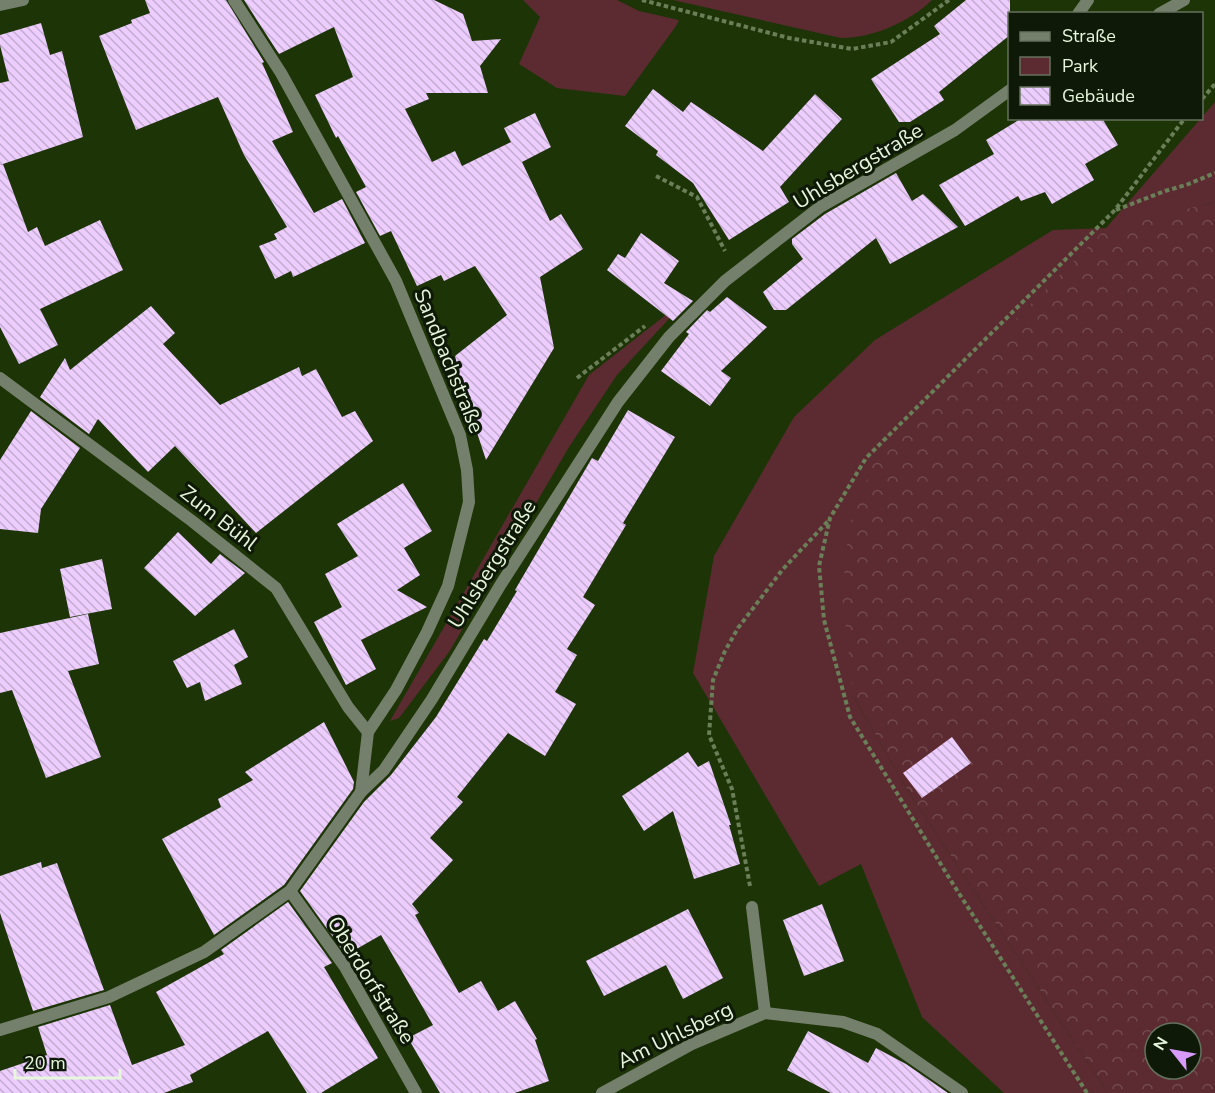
<svg xmlns="http://www.w3.org/2000/svg" width="1215" height="1093" viewBox="0 0 1215 1093" font-family="'Nunito Sans',sans-serif">
  <style>
    .green { fill: #5b2b31 }
    .forest { fill: url(#forest-crowns); fill-rule: evenodd }
    .building { fill: url(#building-back-hatch) }
    .lines { fill: none; stroke-linecap: round; stroke-linejoin: round }
    .path { stroke: #6a7e58; stroke-width: 4; stroke-dasharray: 4.5 3; stroke-linecap: butt }
    .lane { stroke: #74806c; stroke-width: 12 }
    .street { stroke: #74806c; stroke-width: 12 }
    .labels { text-anchor: middle; stroke-width: 6; stroke-linejoin: round; paint-order: stroke }
    .street-label { font-size: 21px; fill: #e7f6dd; stroke: #0e1907 }
  </style>
  <defs>
    <pattern id="forest-crowns" width="20" height="18" patternUnits="userSpaceOnUse" patternTransform="scale(1.5)"><rect width="20" height="18" fill="#5b2b31"/><path d="M2 6a3 3 0 1 1 6 0M12 15a3 3 0 1 1 6 0" fill="none" stroke="#734a4e"/></pattern>
    <pattern id="building-back-hatch" width="6" height="6" patternUnits="userSpaceOnUse" patternTransform="scale(1.5)"><rect width="6" height="6" fill="#edcdff"/><path d="M-1 5l2 2M0 0l6 6M5-1l2 2" fill="none" stroke="#c3acd0"/></pattern>
  </defs>
  <rect width="100%" height="100%" fill="#1d3407"/>
  <!-- green -->
  <g class="green">
    <polygon points="523,0 617,0 639,11 679,20 676,26 625,96 557,88 519,64 540,17"/>
    <path d="M 673,0 L 932,0 C 909,22 873,38 841,38 Z"/>
    <polygon points="1215,102 1215,202 1203,205 854,698 912,797 1108,1093 1004,1093 922,1017 861,864 819,886 693,673 714,556 794,417 875,340 1053,230 1106,228"/>
    <polygon points="690,296 617,375 569,447 449,652 399,718 390,721 589,375"/>
  </g>
  <!-- forest -->
  <path class="forest" d="M 1215,202 L 1215,1093 L 1108,1093 L 912,797 L 854,698 L 842,596 L 849,527 L 874,461 L 1106,229 ZM 1155,1033 L 1191,1033 L 1191,1069 L 1155,1069 Z"/>
  <!-- building -->
  <g class="building">
    <polygon points="145,0 226,0 264,62 262,63 293,132 272,141 314,213 342,199 365,243 293,277 291,271 275,279 259,246 277,239 274,234 287,227 244,155 218,97 136,130 99,36 132,23 131,20 150,13"/>
    <polygon points="244,0 434,0 463,14 472,41 501,39 480,66 488,93 426,93 429,99 405,109 432,162 455,151 462,166 511,142 504,128 535,113 551,147 522,162 550,221 561,214 583,249 540,277 554,348 486,460 463,390 455,356 507,315 475,266 444,281 441,275 417,286 391,231 380,236 356,192 366,187 338,136 336,138 315,95 353,77 334,27 279,54"/>
    <polygon points="966,0 1010,0 1010,35 939,92 944,100 910,122 899,122 871,79 940,34 934,26"/>
    <polygon points="41,23 50,55 62,51 83,137 0,165 0,83 9,81 0,45 0,35"/>
    <polygon points="653,89 683,112 691,102 763,151 815,94 842,119 780,187 789,202 729,240 693,183 656,155 658,151 625,126"/>
    <polygon points="1022,118 1102,118 1118,145 1085,164 1094,180 1052,204 1045,192 1021,201 1018,196 965,226 939,185 994,154 986,140"/>
    <polygon points="3,164 28,232 37,227 45,246 100,220 123,270 40,309 58,345 19,364 0,327 0,165"/>
    <polygon points="896,173 912,201 923,194 958,227 890,264 876,238 786,310 774,310 763,292 803,259 792,244 792,239 825,214"/>
    <polygon points="641,233 679,261 664,283 693,301 673,321 607,270 618,254 625,258"/>
    <polygon points="727,297 767,327 721,371 731,378 710,406 661,371 689,334 686,332 707,310 710,312"/>
    <polygon points="151,306 175,333 163,344 220,405 299,367 302,376 316,369 342,417 355,411 373,441 256,533 175,446 148,472 98,419 89,434 40,397 65,358 70,370"/>
    <polygon points="628,410 675,437 623,523 626,525 583,597 595,605 567,649 577,655 555,692 576,704 545,756 508,733 457,797 463,802 430,838 453,860 412,904 419,913 415,915 459,993 481,981 498,1011 515,1001 537,1039 535,1040 549,1081 515,1093 440,1093 408,1038 433,1025 381,935 346,955 300,891 364,802 391,775 436,717 484,639 487,641 517,591 515,590 592,458 598,461"/>
    <polygon points="31,411 80,448 41,509 38,533 0,529 0,460"/>
    <polygon points="403,483 432,531 404,548 420,575 397,590 427,607 361,640 376,669 346,685 314,622 342,607 325,574 358,556 337,524"/>
    <polygon points="178,532 211,564 220,554 245,573 195,616 144,568"/>
    <polygon points="102,559 112,609 70,617 60,569"/>
    <polygon points="88,614 99,664 68,671 101,757 46,778 12,690 0,693 0,633"/>
    <polygon points="234,629 248,657 234,665 242,684 205,701 200,682 187,688 173,661"/>
    <polygon points="324,722 354,782 353,789 284,885 214,935 162,839 221,807 218,799 253,780 245,772"/>
    <polygon points="952,737 971,763 922,798 903,773"/>
    <polygon points="688,752 698,767 709,761 731,825 729,825 740,864 694,879 673,811 644,831 622,796"/>
    <polygon points="41,862 42,868 57,863 104,990 33,1011 0,913 0,876"/>
    <polygon points="288,902 332,963 324,967 378,1058 321,1093 307,1093 268,1031 190,1075 193,1082 164,1093 0,1093 0,1071 47,1055 38,1027 110,1005 132,1065 185,1045 156,992 224,954 221,950"/>
    <polygon points="822,904 844,961 804,976 783,920"/>
    <polygon points="688,909 723,978 683,999 666,965 604,996 586,961"/>
    <polygon points="808,1031 868,1063 876,1048 906,1064 948,1093 831,1093 787,1070"/>
  </g>
  <g class="lines">
    <!-- path -->
    <g class="path">
      <polyline points="642,0 789,38 852,49 891,42 949,0"/>
      <polyline points="1202,99 1215,84"/>
      <polyline points="656,176 697,197 725,251"/>
      <polyline points="1116,210 1165,191 1186,185 1215,173"/>
      <polyline points="577,378 645,326"/>
      <polyline points="750,886 732,789 709,735 713,680 725,651 738,628 783,569 830,519"/>
      <polyline points="1087,1093 953,884 850,717 824,620 819,566 830,518 866,458 1115,210 1185,118"/>
    </g>
    <!-- lane -->
    <polyline class="lane" points="752,907 765,1013"/>
    <!-- street -->
    <g class="street">
      <polyline points="234,0 281,73 396,281 460,435 467,470 469,502 448,586 427,632 396,690 368,732 361,792"/>
      <polyline points="0,5 23,0"/>
      <polyline points="1078,14 1088,0"/>
      <polyline points="1159,14 1184,0"/>
      <polyline points="0,378 192,521 276,588 348,707 368,732"/>
      <polyline points="290,891 345,967 416,1093"/>
      <polyline points="0,1030 109,997 204,952 290,891 361,792 384,770 432,699 501,584 618,402 669,337 725,281 820,207 955,130 1010,90"/>
      <polyline points="602,1093 692,1044 765,1013 843,1022 877,1034 962,1093"/>
    </g>
  </g>
  <g class="labels">
    <!-- street labels -->
    <g class="street-label">
      <text transform="translate(858 166) rotate(-31)" y="7">Uhlsbergstraße</text>
      <text transform="translate(449 361) rotate(68)" y="7">Sandbachstraße</text>
      <text transform="translate(219 518) rotate(38)" y="7">Zum Bühl</text>
      <text transform="translate(492 564) rotate(-58)" y="7">Uhlsbergstraße</text>
      <text transform="translate(371 980) rotate(58)" y="7">Oberdorfstraße</text>
      <text transform="translate(675 1035) rotate(-26)" y="7">Am Uhlsberg</text>
    </g>
  </g>
  <!-- legend -->
  <rect x="1008" y="12" width="195" height="108" fill="#0e1907" stroke="#65715d" stroke-width="1.5"/>
  <rect x="1020" y="32" width="30" height="9" fill="#74806c" stroke="#65715d" stroke-width="1.5"/>
  <text x="1062" y="42" font-size="18" fill="#e7f6dd">Straße</text>
  <rect x="1020" y="57" width="30" height="18" fill="#5b2b31" stroke="#65715d" stroke-width="1.5"/>
  <text x="1062" y="72" font-size="18" fill="#e7f6dd">Park</text>
  <rect x="1020" y="87" width="30" height="18" fill="url(#building-back-hatch)" stroke="#65715d" stroke-width="1.5"/>
  <text x="1062" y="102" font-size="18" fill="#e7f6dd">Gebäude</text>
  <!-- north arrow -->
  <g transform="translate(1173 1051) rotate(301)"><circle r="28" fill="#0e1907" stroke="#65715d" stroke-width="1.5"/>
  <path d="M0-4.5L10 22L0 15L-10 22Z" fill="#d89af8"/>
  <text y="-9" font-size="16" font-weight="bold" text-anchor="middle" fill="#e7f6dd">N</text>
  </g>
  <!-- scale -->
  <path d="M15 1069v9h105v-9" fill="none" stroke="#e7f6dd" stroke-width="3"/>
  <text x="24" y="1069" font-size="18" fill="#e7f6dd" stroke="#0e1907" stroke-width="4.5" paint-order="stroke">20 m</text>
</svg>
